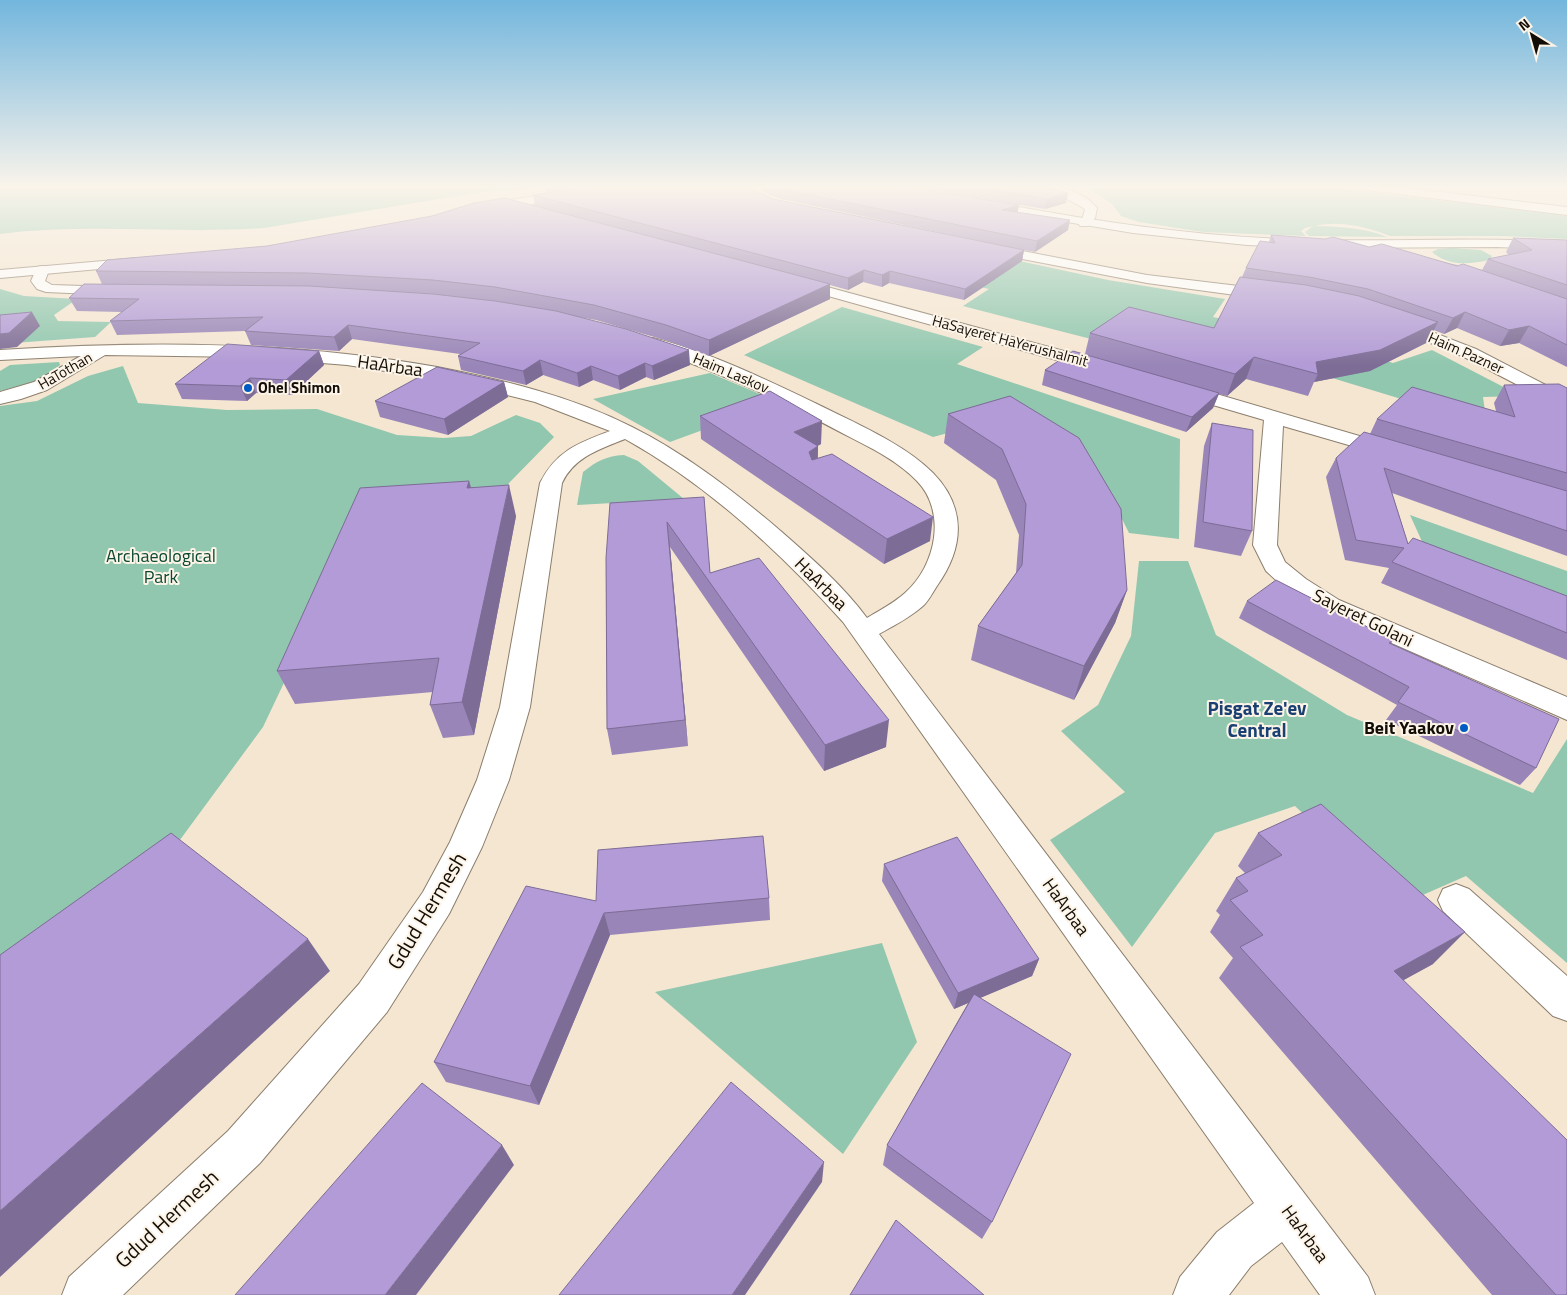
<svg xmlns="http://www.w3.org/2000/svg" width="1567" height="1295" viewBox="0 0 1567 1295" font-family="'Titillium Web',sans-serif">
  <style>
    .green { fill: #90c7ae }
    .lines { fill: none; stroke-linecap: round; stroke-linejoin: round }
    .minor-casing { stroke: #8b7e6c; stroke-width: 2 }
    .tertiary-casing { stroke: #8b7e6c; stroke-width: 2 }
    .minor { fill: #fff; fill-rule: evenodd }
    .tertiary { fill: #fff; fill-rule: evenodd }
    .wall { fill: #9985b8 }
    .shaded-wall { fill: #7d6c96 }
    .building { fill: #b29bd6; stroke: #7d6c96 }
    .poi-dot { fill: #005bc4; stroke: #fdf4e8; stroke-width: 2 }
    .labels { text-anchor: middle; stroke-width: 4; stroke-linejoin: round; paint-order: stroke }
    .far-street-label { font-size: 15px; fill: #120d07; stroke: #fdf4e8 }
    .far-poi-label { font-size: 15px; font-weight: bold; fill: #120d07; stroke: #fdf4e8; text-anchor: start }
    .street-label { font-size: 18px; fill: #120d07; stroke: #fdf4e8 }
    .park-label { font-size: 18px; fill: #0b4934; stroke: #fdf4e8 }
    .poi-label { font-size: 18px; font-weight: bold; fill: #120d07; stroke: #fdf4e8; text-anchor: end }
    .neighbourhood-label { font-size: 19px; font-weight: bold; fill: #193f73; stroke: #fdf4e8 }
    .near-street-label { font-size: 21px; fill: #120d07; stroke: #fdf4e8 }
  </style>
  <rect width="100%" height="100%" fill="#f5e6d2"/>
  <!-- green -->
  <g class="green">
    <path d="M 0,185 L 591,185 L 487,191 L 264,228 C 176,234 88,223 0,234 Z"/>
    <path d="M 1098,185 L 1312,185 L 1567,216 L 1567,239 L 1503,236 L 1390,236 C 1368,227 1338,220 1315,226 C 1340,227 1364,227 1387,237 L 1309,236 L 1305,232 L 1313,226 L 1305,228 L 1301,231 L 1306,236 L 1203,232 L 1139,222 L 1121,216 L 1112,204 L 1091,190 Z"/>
    <path d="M 1452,248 L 1481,250 L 1492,256 L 1490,260 C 1469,264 1450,267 1432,252 L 1438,249 Z"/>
    <polygon points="977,252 1108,280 1225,299 1213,317 1302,334 1393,363 1432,350 1521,396 1483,397 1487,425 1309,371 1095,340 963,306 989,289 935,277"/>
    <polygon points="0,289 24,296 77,299 54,315 58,321 111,322 95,337 0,344"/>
    <polygon points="842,307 983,347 957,364 1180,439 1179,539 1129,533 1096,467 1019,414 933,437 744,355"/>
    <polygon points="59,362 60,365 41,380 0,391 0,371 10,365"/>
    <polygon points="123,366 138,403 227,410 317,409 397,435 444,438 471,436 516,415 540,423 554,437 509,483 501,504 363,516 263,727 174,848 0,986 0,406 37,401 88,376"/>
    <polygon points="710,373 779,402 670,442 593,399"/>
    <path d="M 624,455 L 638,461 L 684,499 L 577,505 L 583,472 C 597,461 606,456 624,455 Z"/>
    <polygon points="1410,515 1567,571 1567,609 1429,557"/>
    <polygon points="1139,561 1188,561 1216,635 1347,715 1533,793 1567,739 1567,963 1466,876 1400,905 1295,806 1215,833 1132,947 1050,840 1125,792 1061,731 1098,705 1131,636"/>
    <polygon points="882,943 917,1042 843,1154 655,992"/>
  </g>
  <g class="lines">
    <!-- minor casing -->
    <g class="minor-casing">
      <g id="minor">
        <path d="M 1042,185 C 1060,185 1085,193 1097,208 L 1095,218 L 1088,226 L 1080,226 L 1078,223 L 1083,217 L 1085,209 Z"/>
        <polygon points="1346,185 1381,185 1567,207 1567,215 1351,188"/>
        <polygon points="986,244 1147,275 1272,290 1277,292 1280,295 1277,298 1272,300 1147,283 981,251 979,248"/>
        <polygon points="42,266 47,267 49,270 45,281 52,285 115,287 120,288 122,291 120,294 115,295 46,292 37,289 31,281 37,267"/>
        <polygon points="794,278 1108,363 1111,367 1108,371 1102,372 1096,371 789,285 787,282 789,279"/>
        <polygon points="1396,318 1476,349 1567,396 1567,409 1560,407 1464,357 1390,326 1388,323 1390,320"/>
        <path d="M 653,338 C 707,351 765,379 815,403 C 851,421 905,444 933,473 C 967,508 964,548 937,586 C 933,592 929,600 924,605 C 911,617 895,625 879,634 L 1368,1277 L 1375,1295 L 1320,1295 L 1282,1242 L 1251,1266 L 1229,1295 L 1173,1295 L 1180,1277 L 1217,1232 L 1254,1203 L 843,622 C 779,551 709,486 625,439 C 600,449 574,457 562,483 L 530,707 L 509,780 L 482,847 L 449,914 L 387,1012 L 260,1163 L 123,1295 L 62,1295 L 69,1277 L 228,1131 L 359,984 L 423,892 L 450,842 L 477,780 L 500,707 L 540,483 C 556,451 578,443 610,431 L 535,402 L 455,382 L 347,365 L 248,357 L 105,355 L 47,390 L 21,399 L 0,404 L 0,392 L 34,382 L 81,356 L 0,360 L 0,350 C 146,341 293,341 437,367 C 503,380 571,396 632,427 C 684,453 731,489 776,527 C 808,555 842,584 867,618 C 880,610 894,603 905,593 C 936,566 947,512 917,481 C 897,460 869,447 844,434 C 781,400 715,371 647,347 L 645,343 L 647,339 Z"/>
        <polygon points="1179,383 1397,447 1400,451 1397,455 1390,457 1283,426 1277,545 1285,562 1306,579 1339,600 1567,697 1567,720 1321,612 1288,591 1266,571 1253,545 1264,420 1172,393 1170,389 1172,385"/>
        <polygon points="1456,884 1469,889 1567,976 1567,1021 1553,1016 1443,911 1438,900 1443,889"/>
      </g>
    </g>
    <!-- tertiary casing -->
    <g class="tertiary-casing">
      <g id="tertiary">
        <polygon points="605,185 633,185 628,188 484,212 478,208 484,204"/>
        <path d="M 981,200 C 1081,219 1182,235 1284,239 C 1378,243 1473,236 1567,242 L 1567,250 L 1497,247 L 1321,248 L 1247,245 L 1133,233 L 977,207 L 975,204 Z"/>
        <polygon points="138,258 143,259 145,262 143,265 0,278 0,270"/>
      </g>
    </g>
    <!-- minor -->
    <use href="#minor" class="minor"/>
    <!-- tertiary -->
    <use href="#tertiary" class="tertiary"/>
  </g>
  <!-- wall -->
  <g class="wall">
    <polygon points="757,185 893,185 1017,212 1068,230 1035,252 1024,250 1022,261 964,300 889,283 882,287 863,282 848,290 830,285 830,299 709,356 668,341 596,320 578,317 690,365 654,380 646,377 620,390 593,380 579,387 543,375 526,385 461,370 458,356 460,354 352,339 339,351 251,345 245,331 117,335 110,321 122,312 77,311 69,298 102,284 96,271 267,246 535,205 533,195 754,190 773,199 1018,249 781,199 765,193"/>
    <polygon points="901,185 1050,185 1049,188 1068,193 1066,203 1045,209"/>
    <polygon points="1271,235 1369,247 1482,270 1488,259 1509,255 1506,252 1513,238 1567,240 1567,367 1519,343 1500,346 1457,328 1444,334 1434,330 1428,342 1370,371 1314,382 1308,396 1246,379 1227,396 1219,394 1213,408 1186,432 1042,385 1045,370 1085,354 1090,333 1214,328 1242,277 1246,268 1269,242"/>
    <polygon points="319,351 324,365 292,395 256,393 247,401 182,399 175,384"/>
    <polygon points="504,382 508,397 448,435 380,417 375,401"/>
    <polygon points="1504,385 1567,388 1567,556 1392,493 1408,544 1567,596 1567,660 1381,583 1389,568 1345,560 1326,477 1336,458 1370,434 1377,419 1496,411 1494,403"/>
    <polygon points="1010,396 1127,590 1115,623 1074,700 971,660 978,626 1016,573 1019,535 996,480 944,443 948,414"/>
    <polygon points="700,416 821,444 818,446 818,458 930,541 884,564 701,439"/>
    <polygon points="1212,423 1252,531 1241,556 1194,547 1204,446"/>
    <polygon points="469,481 471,487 516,516 474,735 443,738 430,705 433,692 295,704 277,671"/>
    <polygon points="704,497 710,573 886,747 824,771 670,547 688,746 612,755 607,729 606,558"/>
    <polygon points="1247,601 1393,640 1391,644 1536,768 1520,785 1386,720 1397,705 1239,618"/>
    <polygon points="1258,833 1433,964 1403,980 1567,1295 1492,1295 1219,978 1233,958 1210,932 1220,915 1216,911 1236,878 1245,873 1238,866"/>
    <polygon points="884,864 1039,959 1032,976 980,998 992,1222 982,1239 883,1165 887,1145 968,1003 954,1009 882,881"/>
    <polygon points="769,898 770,920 610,935 539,1105 446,1082 434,1062 596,901"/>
  </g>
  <!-- shaded-wall -->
  <g class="shaded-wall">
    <polygon points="545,185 592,185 546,192"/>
    <polygon points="1040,185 1050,185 1049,191"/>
    <polygon points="1068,193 1066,203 1045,209 1047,199"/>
    <polygon points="1019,205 1017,216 1002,210"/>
    <polygon points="1070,220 1068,230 1035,252 1037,241"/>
    <polygon points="1024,250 1022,261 964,300 965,289"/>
    <polygon points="864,270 863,282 848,290 848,278"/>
    <polygon points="890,271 889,283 882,287 882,275"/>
    <polygon points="830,284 830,299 709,356 709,340"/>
    <polygon points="32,312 40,326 17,347 0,349 0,334"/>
    <polygon points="1465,312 1457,328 1444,334 1453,318"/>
    <polygon points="1438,322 1428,342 1370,371 1314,382 1318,374 1316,362"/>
    <polygon points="348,325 352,339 339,351 334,337"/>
    <polygon points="1529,326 1519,343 1500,346 1509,330"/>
    <polygon points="689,350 690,365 654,380 652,366"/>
    <polygon points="319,351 324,365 292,395 286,380"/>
    <polygon points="1254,357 1246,379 1227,396 1235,374"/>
    <polygon points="540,360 543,375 526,385 523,371"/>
    <polygon points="645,363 646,377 620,390 618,376"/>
    <polygon points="591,366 593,380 579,387 577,373"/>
    <polygon points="250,378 256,393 247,401 240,386"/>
    <polygon points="504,382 508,397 448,435 444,419"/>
    <polygon points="1219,393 1213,408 1186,432 1192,417"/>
    <polygon points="822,421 821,444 794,455 794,432"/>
    <polygon points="818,446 817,470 809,452"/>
    <polygon points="469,481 477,511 467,488"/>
    <polygon points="509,485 516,516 474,735 462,702"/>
    <polygon points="933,517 930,541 884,564 887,539"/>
    <polygon points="667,522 670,547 688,746 685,720"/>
    <polygon points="1127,590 1115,623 1074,700 1084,666"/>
    <polygon points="889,720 886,747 824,771 825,745"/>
    <polygon points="604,913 610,935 539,1105 530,1086"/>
    <polygon points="1465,932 1433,964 1364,1002 1394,971"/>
    <polygon points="308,939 330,971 0,1277 0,1211"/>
    <polygon points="1039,959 1032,976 954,1009 958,993"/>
    <polygon points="502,1145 514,1165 416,1295 385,1295"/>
    <polygon points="824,1162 822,1182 745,1295 732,1295"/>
  </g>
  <!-- building -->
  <g class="building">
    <polygon points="597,185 749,185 754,190 773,199 1024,250 965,289 890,271 882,275 864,270 848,278 533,195"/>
    <polygon points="769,185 893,185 1019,205 1002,210 1070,220 1037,241 781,189"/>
    <polygon points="962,185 1040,185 1068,193 1047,199"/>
    <polygon points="505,198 830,284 709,340 666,325 594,305 495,287 433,280 308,273 96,271 107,260 267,246 432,216 474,203"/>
    <polygon points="1271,235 1325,239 1333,237 1369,247 1382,244 1457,266 1463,264 1567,299 1567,345 1529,326 1509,330 1465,312 1453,318 1368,289 1309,277 1246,268 1260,241 1275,243"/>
    <polygon points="1513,238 1567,240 1567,285 1488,259 1532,250"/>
    <polygon points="1240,277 1306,285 1359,296 1438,322 1380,350 1316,362 1318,374 1254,357 1235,374 1090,333 1129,307 1214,328"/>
    <polygon points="84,284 309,286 433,294 495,301 556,311 626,329 689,350 652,366 645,363 618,376 591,366 577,373 540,360 523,371 458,356 480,343 348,325 334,337 245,331 263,317 110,321 139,299 69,298"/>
    <polygon points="32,312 9,333 0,334 0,315"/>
    <polygon points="227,344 319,351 286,380 250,378 240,386 175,384"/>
    <polygon points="1073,351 1219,393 1192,417 1045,370"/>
    <polygon points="437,367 504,382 444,419 375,401"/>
    <polygon points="1559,384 1567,388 1567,473 1377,419 1412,387 1515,417 1504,385"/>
    <polygon points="770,391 822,421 794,432 818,446 809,452 812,460 832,454 933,517 887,539 700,416"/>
    <polygon points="1010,396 1079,438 1121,509 1127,590 1084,666 978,626 1022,565 1026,504 1002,449 948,414"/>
    <polygon points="1212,423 1253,430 1252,531 1203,522"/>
    <polygon points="1364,432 1567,491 1567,531 1384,468 1408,544 1413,538 1567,596 1567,633 1392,562 1404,548 1356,540 1336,458"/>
    <polygon points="469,481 467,488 509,485 462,702 430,705 439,658 277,671 360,488"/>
    <polygon points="704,497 710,573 759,558 889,720 825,745 667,522 685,720 607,729 606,558 610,503"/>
    <polygon points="1276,580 1393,640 1389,643 1559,719 1536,768 1398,702 1409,687 1247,601"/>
    <polygon points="1321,804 1465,932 1394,971 1567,1140 1567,1295 1556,1295 1240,947 1263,935 1230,900 1248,891 1236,878 1282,855 1258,833"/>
    <polygon points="171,833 308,939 0,1211 0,955"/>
    <polygon points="763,836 769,898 604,913 530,1086 434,1062 526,886 596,901 598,850"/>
    <polygon points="957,837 1039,959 958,993 884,864"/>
    <polygon points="974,994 1071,1054 992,1222 887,1145"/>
    <polygon points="731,1082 824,1162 732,1295 559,1295"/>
    <polygon points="422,1083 502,1145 385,1295 235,1295"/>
    <polygon points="896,1220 984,1295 850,1295"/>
  </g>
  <!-- sky -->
  <linearGradient id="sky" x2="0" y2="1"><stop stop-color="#73b6dd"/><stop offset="0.51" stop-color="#faf4eb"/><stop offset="1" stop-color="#faf4eb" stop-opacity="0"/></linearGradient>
  <rect width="1567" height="366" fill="url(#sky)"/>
  <!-- markers -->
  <g class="poi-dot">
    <circle cx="248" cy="388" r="5"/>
    <circle cx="1464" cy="728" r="5"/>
  </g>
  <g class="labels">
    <!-- far-street labels -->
    <g class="far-street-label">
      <text transform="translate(1010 341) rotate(15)" y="5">HaSayeret HaYerushalmit</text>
      <text transform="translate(1466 353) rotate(24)" y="5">Haim Pazner</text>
      <text transform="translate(65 371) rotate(-30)" y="5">HaTothan</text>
      <text transform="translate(731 373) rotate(23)" y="5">Haim Laskov</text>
    </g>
    <!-- far-poi labels -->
    <g class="far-poi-label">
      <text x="258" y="393">Ohel Shimon</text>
    </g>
    <!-- street labels -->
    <g class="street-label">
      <text transform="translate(390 366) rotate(8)" y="6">HaArbaa</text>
      <text transform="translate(821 584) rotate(45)" y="6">HaArbaa</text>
      <text transform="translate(1363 618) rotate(26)" y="6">Sayeret Golani</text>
      <text transform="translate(1066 907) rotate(54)" y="6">HaArbaa</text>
      <text transform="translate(1305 1234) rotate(54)" y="6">HaArbaa</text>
    </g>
    <!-- park labels -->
    <g class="park-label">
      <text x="161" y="562">Archaeological<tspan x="161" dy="21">Park</tspan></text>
    </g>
    <!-- poi labels -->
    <g class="poi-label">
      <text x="1454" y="734">Beit Yaakov</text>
    </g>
    <!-- neighbourhood labels -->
    <g class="neighbourhood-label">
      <text x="1257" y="715">Pisgat Ze'ev<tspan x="1257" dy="22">Central</tspan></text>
    </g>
    <!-- near-street labels -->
    <g class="near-street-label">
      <text transform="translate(427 911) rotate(-59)" y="7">Gdud Hermesh</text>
      <text transform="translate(167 1219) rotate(-43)" y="7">Gdud Hermesh</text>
    </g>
  </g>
  <!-- north arrow -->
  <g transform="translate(1532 35) rotate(323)" stroke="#fdf4e8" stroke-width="4" paint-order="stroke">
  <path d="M0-4L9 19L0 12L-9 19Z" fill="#120d07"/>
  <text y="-8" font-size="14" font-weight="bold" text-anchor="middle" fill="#120d07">N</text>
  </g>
</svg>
